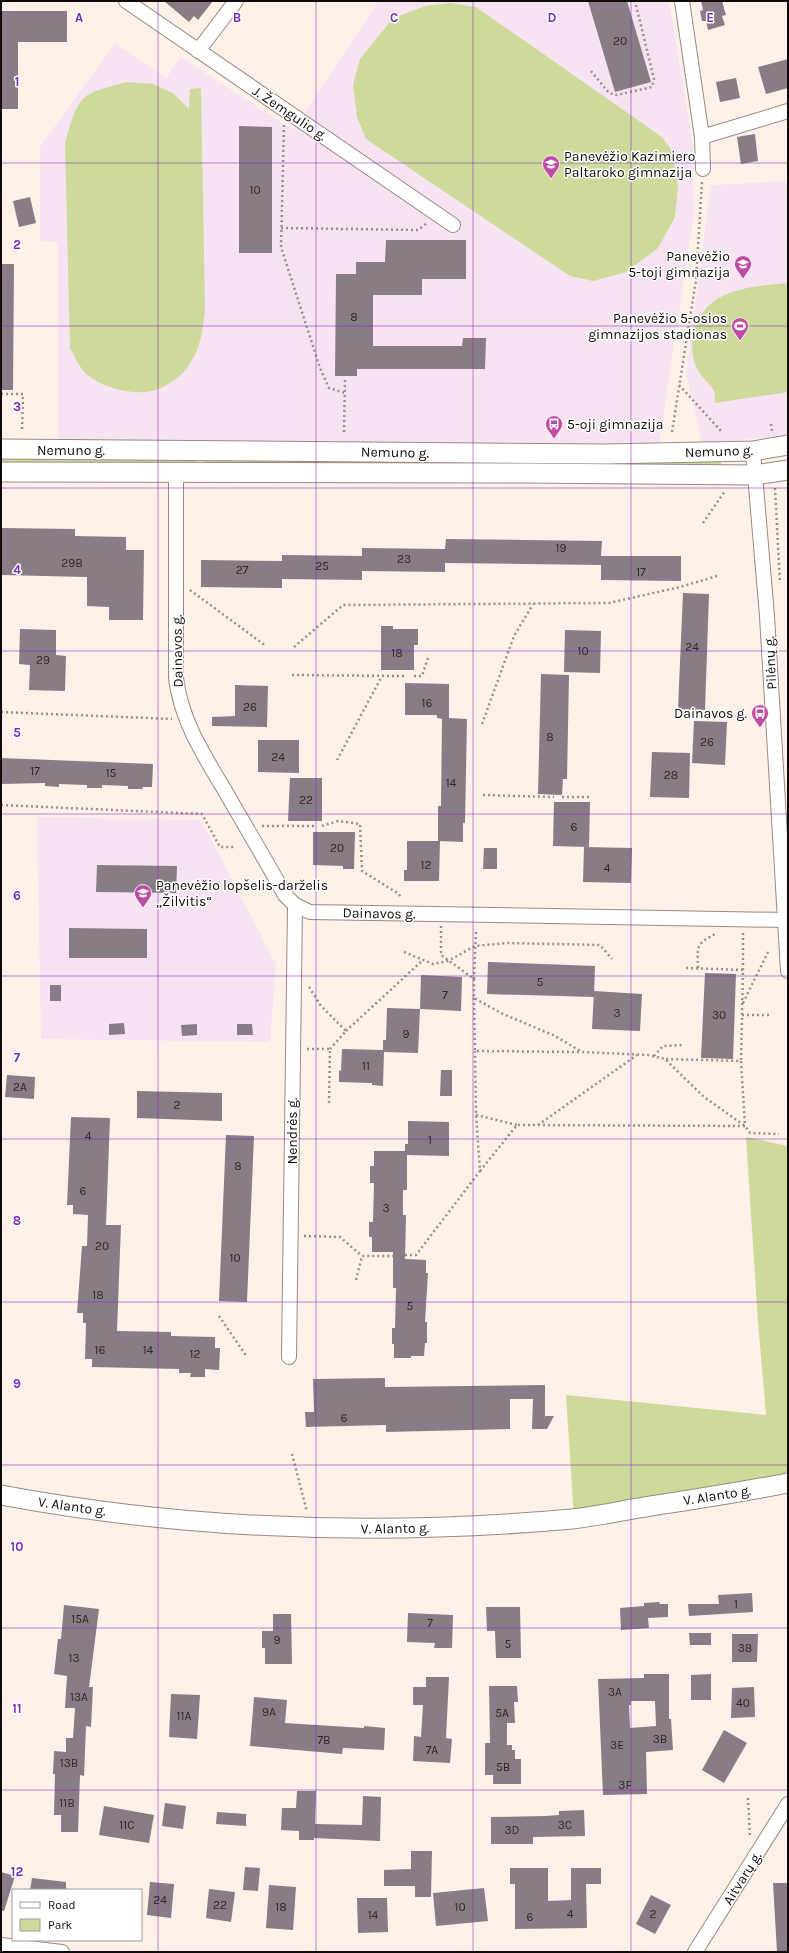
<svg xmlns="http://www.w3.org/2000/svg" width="789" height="1953" viewBox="0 0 789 1953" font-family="Karla,sans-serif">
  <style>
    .education { fill: #f7e3f2 }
    .green { fill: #cdda9a }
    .building { fill: #887c86; fill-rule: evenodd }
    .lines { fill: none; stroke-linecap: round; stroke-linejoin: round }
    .street-casing { stroke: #988a81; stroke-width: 16 }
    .secondary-casing { stroke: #988a81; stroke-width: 21 }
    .path { stroke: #988f89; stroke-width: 2.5; stroke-dasharray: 2 3; stroke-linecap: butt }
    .street { stroke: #fff; stroke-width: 14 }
    .secondary { stroke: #fff; stroke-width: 19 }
    .grid { fill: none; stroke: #7b2cbf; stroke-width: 1; stroke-opacity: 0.55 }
    .labels { text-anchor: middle; stroke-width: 3; stroke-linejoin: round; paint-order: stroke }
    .number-label { font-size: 12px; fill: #2e2728 }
    .street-label { font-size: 14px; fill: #100b08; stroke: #fff }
    .poi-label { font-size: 14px; fill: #100b08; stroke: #fff; text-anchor: start }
    .grid-label { font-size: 13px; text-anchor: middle; font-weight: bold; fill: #7b2cbf; stroke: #fff; stroke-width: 3; stroke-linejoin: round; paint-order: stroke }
  </style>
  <rect width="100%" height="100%" fill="#fef1e9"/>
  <!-- education -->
  <g class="education">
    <polygon points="379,1 669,1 693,144 694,213 659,444 58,442 58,242 40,241 40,147 115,43 166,78 181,57 293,130"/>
    <polygon points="788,181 788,436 702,443 686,373 711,185"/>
    <polygon points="37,817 201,820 276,964 270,1042 41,1039"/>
  </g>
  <!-- green -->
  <g class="green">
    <polygon points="450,3 476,7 662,137 672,151 678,187 675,217 658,248 626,272 593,281 570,276 366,139 357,117 353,85 360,59 393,18 425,6"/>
    <path d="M 126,82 L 153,84 L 173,93 L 189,109 L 190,89 L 201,88 L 205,309 C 203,329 201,348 189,365 C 182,376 168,386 155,390 C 135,397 95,387 82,369 C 77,363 74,355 70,348 L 65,143 C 69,130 74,106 85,97 C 96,89 113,86 126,82 Z"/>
    <path d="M 788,283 L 788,392 L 715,403 C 715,400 715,395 714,391 C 711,384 699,376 695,364 C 691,351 691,337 696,325 C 711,287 753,287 788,283 Z"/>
    <polygon points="1,457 197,458 197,465 1,464"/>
    <rect x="204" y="459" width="517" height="6"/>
    <polygon points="746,1137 788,1146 788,1483 574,1519 566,1395 766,1415 758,1322"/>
  </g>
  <!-- building -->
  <g class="building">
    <polygon points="164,1 213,1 198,20 194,16 189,22"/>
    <polygon points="588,1 627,1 651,82 615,92"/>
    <polygon points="701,1 722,1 726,15 722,16 725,25 708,30 706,21 702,21 700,11 703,10"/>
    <polygon points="1,11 67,11 67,42 18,42 18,109 1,109"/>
    <polygon points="788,59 788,88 766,94 758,67"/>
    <polygon points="736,78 740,98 720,102 716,82"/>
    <polygon points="239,126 272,127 272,253 239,253"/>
    <polygon points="755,134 758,161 741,164 737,137"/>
    <polygon points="30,197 36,223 19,227 13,201"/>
    <polygon points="386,240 466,240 466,279 422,279 422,295 373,295 373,346 462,346 463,338 486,338 485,369 357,369 357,376 335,376 336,274 356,274 356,262 385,262"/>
    <polygon points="1,264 14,264 13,390 1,390"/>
    <polygon points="1,528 75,529 75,536 126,537 126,550 144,550 143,620 109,620 109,607 87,606 87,577 1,575"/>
    <polygon points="446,539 602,541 601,556 681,556 681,581 601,580 601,565 445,563 445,572 362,571 362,580 282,579 282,588 201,587 201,560 282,561 282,555 362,556 362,548 445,549"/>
    <polygon points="683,593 709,594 705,710 678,709"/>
    <polygon points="381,626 393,626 393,629 418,629 418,645 414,645 414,670 381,670"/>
    <polygon points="20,629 56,630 56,655 66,656 65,691 29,690 30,665 19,664"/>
    <polygon points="565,630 601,631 600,673 564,672"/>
    <polygon points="541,674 569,675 567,779 563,779 562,795 538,794"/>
    <polygon points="405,683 449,684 449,718 467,719 465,823 463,823 463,842 438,841 438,806 441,806 442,719 437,718 437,715 405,715"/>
    <polygon points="235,685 268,686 267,727 212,726 212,717 235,716"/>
    <polygon points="694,721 727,722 725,765 692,763"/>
    <polygon points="258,740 299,740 299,773 258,772"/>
    <polygon points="652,752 690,753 689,798 650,797"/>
    <polygon points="1,758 153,764 152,787 143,787 142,789 128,789 128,786 102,785 102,788 87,788 87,785 59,784 59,787 45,786 45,783 1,784"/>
    <polygon points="290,778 322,778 322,821 288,821"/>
    <polygon points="554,802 590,802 589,847 553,846"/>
    <polygon points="313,832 355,832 354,869 343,869 343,866 313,865"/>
    <polygon points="407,841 440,841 439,881 404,881 404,870 407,870"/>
    <polygon points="584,847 632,848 631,883 583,882"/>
    <polygon points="484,848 497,848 497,869 483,869"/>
    <polygon points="97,865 177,866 176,893 96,892"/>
    <polygon points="69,928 147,929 147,958 69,958"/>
    <polygon points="488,962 595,966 594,997 487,994"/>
    <polygon points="705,973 736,974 733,1059 701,1058"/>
    <polygon points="421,975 462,977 461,1011 420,1009 418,1053 384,1052 383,1086 372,1085 372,1083 339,1082 339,1070 341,1071 342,1049 383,1050 383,1040 386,1040 387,1008 420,1009"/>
    <rect x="50" y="985" width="11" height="16"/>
    <polygon points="594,991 642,994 640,1031 592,1029"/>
    <polygon points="124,1023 125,1034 109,1035 109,1024"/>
    <polygon points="197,1024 197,1035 182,1036 181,1025"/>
    <polygon points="237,1024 252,1024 253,1035 237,1035"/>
    <polygon points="441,1070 452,1070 452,1096 440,1096"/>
    <polygon points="7,1075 35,1077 34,1099 5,1097"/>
    <polygon points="137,1091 222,1093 222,1121 137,1118"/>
    <polygon points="71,1117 110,1118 106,1225 121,1225 117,1331 171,1332 171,1336 215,1337 215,1348 220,1348 219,1370 205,1369 205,1377 190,1377 191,1373 179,1373 179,1369 92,1367 92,1359 85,1359 86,1323 83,1323 83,1313 77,1313 82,1246 87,1246 88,1215 73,1214 73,1205 67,1205"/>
    <polygon points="408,1121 449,1122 449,1156 407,1155 407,1190 403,1190 403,1215 406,1215 405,1259 426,1260 426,1273 428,1273 425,1322 427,1322 427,1343 425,1343 424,1356 411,1356 411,1358 394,1358 394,1344 392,1344 392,1328 395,1328 396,1288 393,1288 393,1252 372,1252 372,1237 369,1237 369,1222 373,1222 374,1183 370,1183 370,1166 374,1166 374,1151 405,1151 405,1144 408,1144"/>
    <polygon points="226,1135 254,1136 247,1302 219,1301"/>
    <polygon points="385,1378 385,1387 545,1385 545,1416 554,1416 547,1429 532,1429 533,1399 510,1399 510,1429 386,1432 386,1425 306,1427 305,1412 314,1412 313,1379"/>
    <polygon points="752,1593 753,1612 689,1616 688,1604 719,1604 718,1595"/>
    <polygon points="659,1602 660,1604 668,1604 668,1617 648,1618 649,1628 621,1630 620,1608 644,1606 644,1603"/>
    <polygon points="64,1605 99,1609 89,1687 93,1687 91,1727 86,1726 84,1776 80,1775 78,1832 61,1832 61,1815 54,1815 55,1774 53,1774 54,1751 66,1752 66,1738 73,1738 75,1708 65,1708 67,1676 54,1674 58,1639 61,1639"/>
    <polygon points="486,1607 520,1607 521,1658 496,1658 495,1631 487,1631"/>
    <polygon points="408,1613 453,1615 452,1648 434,1648 435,1643 407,1642"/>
    <polygon points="273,1614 291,1614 292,1664 265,1664 265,1648 262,1648 262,1631 273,1631"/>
    <polygon points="689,1633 711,1633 711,1645 690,1645"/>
    <polygon points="732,1634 758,1634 757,1662 732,1662"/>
    <path d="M 644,1674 L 669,1674 L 669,1719 L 671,1719 L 673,1750 L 646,1752 L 647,1794 L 603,1795 L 598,1679 L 644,1678 ZM 631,1701 L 655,1701 L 656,1726 L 630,1728 L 629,1705 L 631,1705 Z"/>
    <polygon points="711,1674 711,1700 691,1700 691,1675"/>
    <polygon points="426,1677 449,1677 446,1738 452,1739 450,1763 413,1761 414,1736 421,1737 423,1705 413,1705 413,1687 426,1687"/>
    <polygon points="489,1686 517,1686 518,1702 514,1702 515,1723 507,1723 507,1745 512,1745 512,1750 515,1750 515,1759 521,1759 521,1784 493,1784 493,1775 485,1775 485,1743 490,1743"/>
    <polygon points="754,1687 755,1717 731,1718 732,1688"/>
    <polygon points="171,1694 200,1695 197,1739 169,1737"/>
    <polygon points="254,1697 287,1700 285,1723 364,1728 364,1726 385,1728 384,1750 343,1748 342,1754 250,1746"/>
    <polygon points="724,1730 747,1743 724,1783 702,1770"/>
    <polygon points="297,1791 316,1791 315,1824 362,1825 363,1796 381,1797 380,1841 314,1838 314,1840 299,1840 299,1831 281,1830 282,1808 296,1808"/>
    <polygon points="165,1803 186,1806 183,1829 162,1826"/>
    <polygon points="104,1806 154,1815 149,1843 99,1835"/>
    <polygon points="584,1810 585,1836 533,1837 533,1844 491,1844 491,1817 546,1816 559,1815 559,1811"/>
    <polygon points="217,1812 246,1814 246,1826 216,1824"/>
    <polygon points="411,1851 432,1851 431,1897 415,1897 415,1886 384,1886 384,1870 411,1869"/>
    <polygon points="245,1867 260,1868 258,1891 243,1890"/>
    <polygon points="510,1868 548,1868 548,1901 571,1900 571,1868 601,1868 601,1884 586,1884 587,1928 515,1929 515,1884 510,1884"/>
    <polygon points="1,1872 15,1876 4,1911 1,1911"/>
    <polygon points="32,1878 66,1882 66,1890 30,1890"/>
    <polygon points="150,1882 174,1884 171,1918 147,1915"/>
    <polygon points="773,1883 788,1883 788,1952 777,1952"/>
    <polygon points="269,1885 296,1887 293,1930 266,1928"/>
    <polygon points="484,1888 488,1921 436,1926 433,1893"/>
    <polygon points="209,1889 235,1892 231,1922 206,1918"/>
    <polygon points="651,1895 671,1905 655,1934 636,1924"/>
    <polygon points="357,1898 387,1898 388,1932 358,1933"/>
  </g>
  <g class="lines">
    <!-- street casing -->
    <g class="street-casing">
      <g id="street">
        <polyline points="126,1 453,225"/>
        <polyline points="682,1 702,137 703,169"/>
        <polyline points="198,51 236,1"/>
        <polyline points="702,137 788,111"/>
        <polyline points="753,451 767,616 788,971"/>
        <path d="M 176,473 L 176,678 C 181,720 203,754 224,789 C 244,824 265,859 285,895 L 295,905 L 310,912 L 785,920"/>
        <polyline points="289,1357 295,905"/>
        <polyline points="1,1945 62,1952"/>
        <polyline points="695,1952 788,1804"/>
      </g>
    </g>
    <!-- secondary casing -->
    <g class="secondary-casing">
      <g id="secondary">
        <polyline points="1,449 605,454 753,451 788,445"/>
        <polyline points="1,472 524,473 754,475 788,470"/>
        <path d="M 1,1495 C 189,1530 382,1536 572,1519 C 598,1516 625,1510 651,1506 C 696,1499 742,1492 788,1483"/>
      </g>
    </g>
    <!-- path -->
    <g class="path">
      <polyline points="591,71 609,93 617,95 652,87 654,79 635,1"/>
      <polyline points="284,125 281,247 320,368 329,388 345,393"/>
      <polyline points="281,228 418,230 427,223"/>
      <polyline points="679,385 721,431"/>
      <polyline points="1,394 23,394 22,430"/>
      <polyline points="771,424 772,431"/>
      <polyline points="344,432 345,379"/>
      <polyline points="672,432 696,280 702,182"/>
      <polyline points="775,488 780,583"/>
      <polyline points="703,523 725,491"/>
      <polyline points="190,590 266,646"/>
      <polyline points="294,647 343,605 609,603 680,587 717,576"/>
      <polyline points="292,675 404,676"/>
      <polyline points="414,676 422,676 429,655"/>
      <polyline points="1,712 172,719"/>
      <polyline points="482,724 514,636 533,604"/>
      <polyline points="337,760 382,676"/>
      <polyline points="483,795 554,797"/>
      <polyline points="562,797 590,797"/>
      <polyline points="1,805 202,814 220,847 236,847"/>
      <polyline points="262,826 314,826"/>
      <polyline points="322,826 338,821 360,824 362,871 399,894 401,899"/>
      <polyline points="441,926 441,955 474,979 474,998 501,1013 555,1036 582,1052 648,1055 665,1059 704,1097 745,1126 750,1133 779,1134"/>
      <polyline points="404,952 433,964 448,961 475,946 507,943 600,945 612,959"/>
      <polyline points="686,968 743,970 741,1061"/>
      <path d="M 698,968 C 697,945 696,944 717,933"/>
      <polyline points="743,970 743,933"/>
      <polyline points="474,979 476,929"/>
      <polyline points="309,987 321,1006 346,1031 330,1049"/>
      <polyline points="474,998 475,1051 581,1052"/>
      <polyline points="743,1003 768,952"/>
      <polyline points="742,1015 772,1015"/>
      <polyline points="346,1031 423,960"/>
      <polyline points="307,1049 330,1049 329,1103"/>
      <polyline points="654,1056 663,1046 682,1045"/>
      <polyline points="476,1115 517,1125"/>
      <polyline points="538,1125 637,1055"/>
      <polyline points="480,1171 517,1125 745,1126 741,1061 666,1059"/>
      <polyline points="304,1236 340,1237 362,1256"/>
      <polyline points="405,1255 416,1255 480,1171 476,1115 475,1051"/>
      <polyline points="356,1280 362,1256 393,1256"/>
      <polyline points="219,1316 247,1357"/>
      <polyline points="292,1454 307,1512"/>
      <polyline points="748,1798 750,1838"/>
    </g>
    <!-- street -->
    <use href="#street" class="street"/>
    <!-- secondary -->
    <use href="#secondary" class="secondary"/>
  </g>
  <!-- grid -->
  <path class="grid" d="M 158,1 L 158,1952M 316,1 L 316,1952M 473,1 L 473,1952M 631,1 L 631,1952M 1,163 L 788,163M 1,326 L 788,326M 1,488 L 788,488M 1,651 L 788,651M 1,814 L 788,814M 1,976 L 788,976M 1,1139 L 788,1139M 1,1302 L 788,1302M 1,1465 L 788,1465M 1,1628 L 788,1628M 1,1790 L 788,1790"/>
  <!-- icons -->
  <defs>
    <g id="school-pin" transform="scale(0.9)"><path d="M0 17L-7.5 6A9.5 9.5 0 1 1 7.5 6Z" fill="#bf4aa3" stroke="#fff"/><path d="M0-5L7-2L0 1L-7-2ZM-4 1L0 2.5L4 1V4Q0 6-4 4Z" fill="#fff"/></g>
    <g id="stadium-pin" transform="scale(0.9)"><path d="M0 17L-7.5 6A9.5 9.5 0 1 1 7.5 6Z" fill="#bf4aa3" stroke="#fff"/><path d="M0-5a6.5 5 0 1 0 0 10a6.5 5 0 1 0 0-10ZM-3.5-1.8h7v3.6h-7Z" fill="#fff"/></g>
    <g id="bus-pin" transform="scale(0.9)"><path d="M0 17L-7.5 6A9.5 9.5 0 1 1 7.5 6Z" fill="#bf4aa3" stroke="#fff"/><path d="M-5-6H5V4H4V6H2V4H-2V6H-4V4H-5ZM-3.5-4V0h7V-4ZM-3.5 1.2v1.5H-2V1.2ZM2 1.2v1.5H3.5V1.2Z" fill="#fff"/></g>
  </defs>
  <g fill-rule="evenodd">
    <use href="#school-pin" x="551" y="164"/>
    <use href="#school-pin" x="743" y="264"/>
    <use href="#stadium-pin" x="740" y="326"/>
    <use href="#bus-pin" x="554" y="424"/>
    <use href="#bus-pin" x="760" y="713"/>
    <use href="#school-pin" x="143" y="893"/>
  </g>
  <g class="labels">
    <!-- number labels -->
    <g class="number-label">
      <text x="620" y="45">20</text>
      <text x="255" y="194">10</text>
      <text x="354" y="321">8</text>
      <text x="561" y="552">19</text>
      <text x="404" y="563">23</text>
      <text x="72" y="567">29B</text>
      <text x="322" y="570">25</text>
      <text x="242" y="574">27</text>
      <text x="641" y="576">17</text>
      <text x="692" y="651">24</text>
      <text x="583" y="655">10</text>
      <text x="397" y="657">18</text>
      <text x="43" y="664">29</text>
      <text x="427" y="707">16</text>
      <text x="250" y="711">26</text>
      <text x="550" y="741">8</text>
      <text x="707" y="746">26</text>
      <text x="278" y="761">24</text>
      <text x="35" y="775">17</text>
      <text x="111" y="777">15</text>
      <text x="671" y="779">28</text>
      <text x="451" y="787">14</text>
      <text x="306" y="804">22</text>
      <text x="574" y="831">6</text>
      <text x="337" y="852">20</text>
      <text x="426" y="869">12</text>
      <text x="607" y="872">4</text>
      <text x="540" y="986">5</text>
      <text x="445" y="999">7</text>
      <text x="617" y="1017">3</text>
      <text x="719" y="1019">30</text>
      <text x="406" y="1038">9</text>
      <text x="366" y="1070">11</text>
      <text x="20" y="1091">2A</text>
      <text x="177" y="1109">2</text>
      <text x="88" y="1140">4</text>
      <text x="430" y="1144">1</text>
      <text x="238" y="1170">8</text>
      <text x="83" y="1195">6</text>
      <text x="386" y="1212">3</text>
      <text x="102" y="1250">20</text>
      <text x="235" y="1262">10</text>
      <text x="98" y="1299">18</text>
      <text x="410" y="1310">5</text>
      <text x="100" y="1354">16</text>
      <text x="148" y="1354">14</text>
      <text x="195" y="1358">12</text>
      <text x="344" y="1422">6</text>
      <text x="736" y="1608">1</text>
      <text x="80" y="1623">15A</text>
      <text x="430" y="1627">7</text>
      <text x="277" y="1644">9</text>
      <text x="508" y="1648">5</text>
      <text x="745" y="1652">38</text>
      <text x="74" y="1662">13</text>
      <text x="615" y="1696">3A</text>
      <text x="79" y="1701">13A</text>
      <text x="743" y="1707">40</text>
      <text x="269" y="1716">9A</text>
      <text x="502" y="1717">5A</text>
      <text x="184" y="1720">11A</text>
      <text x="660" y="1743">3B</text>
      <text x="324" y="1744">7B</text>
      <text x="617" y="1749">3E</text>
      <text x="432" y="1754">7A</text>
      <text x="69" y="1767">13B</text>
      <text x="503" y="1771">5B</text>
      <text x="625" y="1789">3F</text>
      <text x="67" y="1807">11B</text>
      <text x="127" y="1829">11C</text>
      <text x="565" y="1829">3C</text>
      <text x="512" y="1834">3D</text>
      <text x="160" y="1904">24</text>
      <text x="220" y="1909">22</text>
      <text x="281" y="1911">18</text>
      <text x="460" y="1911">10</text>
      <text x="570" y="1918">4</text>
      <text x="653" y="1918">2</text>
      <text x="373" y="1919">14</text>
      <text x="530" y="1921">6</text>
    </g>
    <!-- street labels -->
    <g class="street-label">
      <text transform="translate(290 113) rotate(34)" y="5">J. Žemgulio g.</text>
      <text x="71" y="455">Nemuno g.</text>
      <text transform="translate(719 451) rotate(-2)" y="5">Nemuno g.</text>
      <text transform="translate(395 452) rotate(1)" y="5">Nemuno g.</text>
      <text transform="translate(177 651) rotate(-91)" y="5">Dainavos g.</text>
      <text transform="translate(770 663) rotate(-93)" y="5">Pilėnų g.</text>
      <text transform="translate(379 913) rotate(1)" y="5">Dainavos g.</text>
      <text transform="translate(292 1131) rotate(-90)" y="5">Nendrės g.</text>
      <text transform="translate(717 1495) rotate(-9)" y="5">V. Alanto g.</text>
      <text transform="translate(72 1506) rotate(8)" y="5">V. Alanto g.</text>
      <text transform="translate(395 1528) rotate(-1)" y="5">V. Alanto g.</text>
      <text transform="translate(742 1878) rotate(-58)" y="5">Aitvarų g.</text>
    </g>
    <!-- poi labels -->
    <g class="poi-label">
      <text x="564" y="161">Panevėžio Kazimiero<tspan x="564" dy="16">Paltaroko gimnazija</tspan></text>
      <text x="730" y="261" text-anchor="end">Panevėžio<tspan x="730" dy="16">5-toji gimnazija</tspan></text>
      <text x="727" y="323" text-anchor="end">Panevėžio 5-osios<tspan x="727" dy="16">gimnazijos stadionas</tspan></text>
      <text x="567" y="429">5-oji gimnazija</text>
      <text x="747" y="718" text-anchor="end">Dainavos g.</text>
      <text x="156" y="890">Panevėžio lopšelis-darželis<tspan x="156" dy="16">„Žilvitis“</tspan></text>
    </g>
  </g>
  <g class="grid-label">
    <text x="79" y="22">A</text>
    <text x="237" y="22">B</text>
    <text x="394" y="22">C</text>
    <text x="552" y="22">D</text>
    <text x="710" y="22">E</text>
    <text x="17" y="86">1</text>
    <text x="17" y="249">2</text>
    <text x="17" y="411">3</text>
    <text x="17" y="574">4</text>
    <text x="17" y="737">5</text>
    <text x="17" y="900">6</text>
    <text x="17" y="1062">7</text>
    <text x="17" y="1225">8</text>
    <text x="17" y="1388">9</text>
    <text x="17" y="1551">10</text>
    <text x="17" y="1713">11</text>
    <text x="17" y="1876">12</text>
  </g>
  <!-- border -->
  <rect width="789" height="1953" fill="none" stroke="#100b08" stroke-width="4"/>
  <!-- legend -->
  <rect x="12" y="1889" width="130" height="52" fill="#ffffff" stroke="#9f9d9c"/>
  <rect x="20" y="1902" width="20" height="6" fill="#ffffff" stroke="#9f9d9c"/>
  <text x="48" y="1909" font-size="12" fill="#100b08">Road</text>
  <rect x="20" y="1919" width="20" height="12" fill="#cdda9a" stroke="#9f9d9c"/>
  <text x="48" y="1929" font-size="12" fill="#100b08">Park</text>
</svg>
